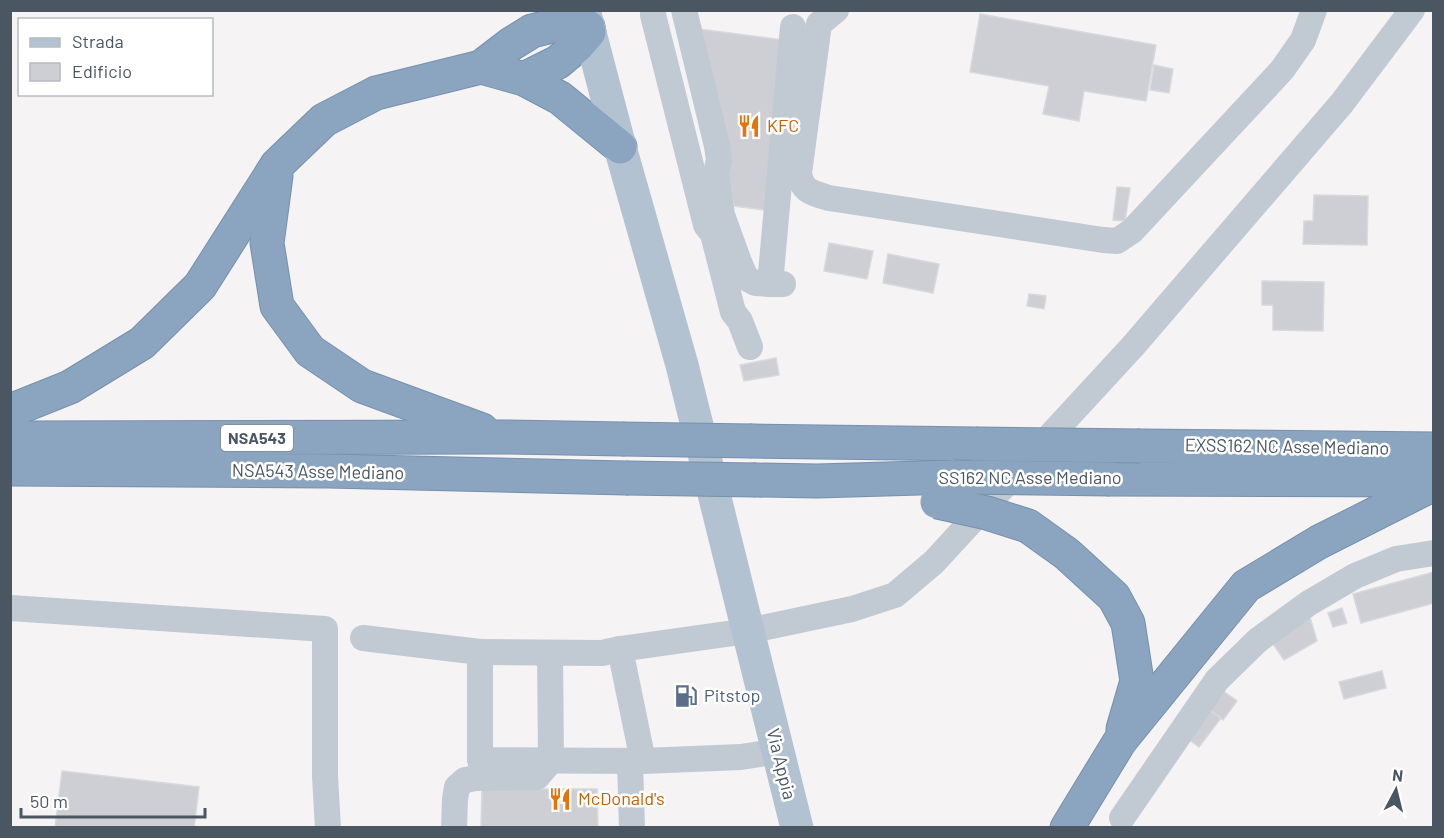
<svg xmlns="http://www.w3.org/2000/svg" width="1444" height="838" viewBox="0 0 1444 838" font-family="Barlow,sans-serif">
  <style>
    .building { fill: #cdcfd5; stroke: #d7d9de; stroke-width: 1.5 }
    .lines { fill: none; stroke-linecap: round; stroke-linejoin: round }
    .highway-casing { stroke: #7690ad; stroke-width: 35 }
    .minor { stroke: #c1cad2; stroke-width: 26 }
    .major { stroke: #b3c2d1; stroke-width: 33 }
    .highway { stroke: #8ba5c1; stroke-width: 33 }
    .highway-bridge-casing { stroke: #7690ad; stroke-width: 35; stroke-linecap: butt }
    .highway-bridge { stroke: #8ba5c1; stroke-width: 33 }
    .labels { text-anchor: middle; stroke-width: 5; stroke-linejoin: round; paint-order: stroke }
    .shield { fill: #fff; stroke: #808990; stroke-width: 1.5 }
    .shield-label { font-size: 16px; font-weight: bold; fill: #4a5661 }
    .food-label { font-size: 18px; fill: #c56008; stroke: #fff; text-anchor: start }
    .street-label { font-size: 18px; fill: #4a5661; stroke: #fff }
    .service-label { font-size: 18px; fill: #4e5e75; stroke: #fff; text-anchor: start }
  </style>
  <rect width="100%" height="100%" fill="#f5f3f3"/>
  <!-- building -->
  <g class="building">
    <polygon points="980,14 1156,45 1146,101 1084,91 1079,121 1043,114 1049,86 970,72"/>
    <polygon points="699,29 783,40 765,210 734,206 697,40"/>
    <polygon points="1154,65 1173,69 1169,93 1150,90"/>
    <polygon points="1117,187 1130,188 1125,221 1113,220"/>
    <polygon points="1314,195 1368,196 1367,245 1303,244 1304,221 1313,221"/>
    <polygon points="829,243 873,251 867,279 824,271"/>
    <polygon points="888,254 939,264 933,293 883,283"/>
    <polygon points="1262,281 1324,282 1323,331 1273,330 1273,305 1262,305"/>
    <polygon points="1029,294 1046,296 1044,309 1027,306"/>
    <polygon points="776,358 779,375 744,381 740,365"/>
    <polygon points="1434,572 1434,603 1361,623 1353,594"/>
    <polygon points="1342,608 1347,623 1333,627 1328,613"/>
    <polygon points="1309,614 1317,641 1284,660 1271,641"/>
    <polygon points="1382,671 1386,688 1344,699 1339,682"/>
    <polygon points="1222,690 1237,701 1223,720 1208,709"/>
    <polygon points="1208,709 1221,718 1199,747 1187,738"/>
    <polygon points="62,771 199,787 194,828 55,828"/>
    <polygon points="482,789 597,789 598,828 481,828"/>
  </g>
  <g class="lines">
    <!-- highway casing -->
    <g class="highway-casing">
      <g id="highway">
        <polyline points="481,67 524,79 560,98 620,147"/>
        <polyline points="524,79 558,62 577,46 589,32"/>
        <polyline points="276,176 267,243 277,306 310,351 362,386 482,430"/>
        <polyline points="10,411 70,387 142,343 200,286 277,165 324,120 376,93 481,67 511,44 532,31 556,25 588,27"/>
        <polyline points="10,438 503,437 622,439"/>
        <polyline points="752,441 976,444"/>
        <polyline points="1140,446 1434,449"/>
        <polyline points="10,469 328,471 626,478"/>
        <polyline points="1110,479 1434,480"/>
        <polyline points="756,480 817,481 954,477"/>
        <polyline points="1028,526 1067,554 1114,597 1128,623 1137,681 1123,729"/>
        <polyline points="1067,828 1120,741 1246,586 1319,542 1434,484"/>
      </g>
    </g>
    <!-- minor -->
    <g class="minor">
      <polyline points="653,10 653,15 706,225 713,234 733,312 740,321 750,347"/>
      <polyline points="684,10 717,146 719,160 716,173 722,215 739,262 746,278 755,283 771,284"/>
      <path d="M 836,10 L 819,24 L 799,173 C 802,192 813,193 829,198 L 1103,240 L 1117,241 L 1132,231 L 1282,70 L 1303,40 L 1314,10"/>
      <polyline points="783,284 771,284 771,273 793,27"/>
      <polyline points="10,608 325,629 325,776 328,828"/>
      <polyline points="363,638 480,652 480,760 643,761"/>
      <polyline points="480,652 602,653 620,649"/>
      <polyline points="779,751 741,757 643,761 620,649 748,631 852,609 895,595 934,562 1133,346 1342,103 1412,10"/>
      <polyline points="630,761 632,828"/>
      <polyline points="1122,818 1217,680 1258,640 1309,603 1355,576 1396,559 1434,553"/>
      <polyline points="454,828 455,799 457,787 465,780 476,778 537,777 551,761 550,653"/>
    </g>
    <!-- major -->
    <polyline class="major" points="584,10 620,147 682,365 797,828"/>
    <!-- highway -->
    <use href="#highway" class="highway"/>
    <!-- highway-bridge casing -->
    <g class="highway-bridge-casing">
      <g id="highway-bridge">
        <polyline points="622,439 752,441"/>
        <polyline points="976,444 1140,446"/>
        <polyline points="954,477 1110,479"/>
        <polyline points="626,478 756,480"/>
        <polyline points="937,502 987,513 1028,526"/>
      </g>
    </g>
    <!-- highway-bridge -->
    <use href="#highway-bridge" class="highway-bridge"/>
  </g>
  <!-- icons -->
  <defs>
    <g id="restaurant-bare" transform="scale(1.8)"><path d="M-5-6h1v4h1v-4h1v4h1v-4h1v5L-1.5 .5V6h-2V.5L-5-1ZM5-6V6H3V1.5H1.5Q1.5-4 5-6Z" fill="#e8710a" stroke="#fff" stroke-width="2.5" paint-order="stroke"/></g>
    <g id="fuel-bare" transform="scale(1.8)"><path d="M-5.5-6h7V0h2V4h1.3V-2.5L3-4.5l.8-.8L6-3V5H2.5V1h-1V6h-7ZM-4.2-4.7v3.2H.2V-4.7Z" fill="#5c6f8a" stroke="#fff" stroke-width="2.5" paint-order="stroke"/></g>
  </defs>
  <g fill-rule="evenodd">
    <use href="#restaurant-bare" x="749" y="126"/>
    <use href="#fuel-bare" x="686" y="696"/>
    <use href="#restaurant-bare" x="560" y="799"/>
  </g>
  <g class="labels">
    <!-- shield labels -->
    <rect class="shield" x="221" y="425" width="72" height="26" rx="4.5"/>
    <g class="shield-label">
      <text x="257" y="444">NSA543</text>
    </g>
    <!-- food labels -->
    <g class="food-label">
      <text x="767" y="132">KFC</text>
      <text x="578" y="805">McDonald's</text>
    </g>
    <!-- street labels -->
    <g class="street-label">
      <text transform="translate(1287 447) rotate(1)" y="6">EXSS162 NC Asse Mediano</text>
      <text transform="translate(318 472) rotate(1)" y="6">NSA543 Asse Mediano</text>
      <text x="1030" y="484">SS162 NC Asse Mediano</text>
      <text transform="translate(781 764) rotate(76)" y="6">Via Appia</text>
    </g>
    <!-- service labels -->
    <g class="service-label">
      <text x="704" y="702">Pitstop</text>
    </g>
  </g>
  <!-- border -->
  <rect width="1444" height="838" fill="none" stroke="#4a5661" stroke-width="24"/>
  <!-- legend -->
  <rect x="18" y="18" width="195" height="78" fill="#ffffff" stroke="#b7bbc0" stroke-width="1.5"/>
  <rect x="30" y="38" width="30" height="9" fill="#b3c2d1" stroke="#b7bbc0" stroke-width="1.5"/>
  <text x="72" y="48" font-size="18" fill="#4a5661">Strada</text>
  <rect x="30" y="63" width="30" height="18" fill="#cdcfd5" stroke="#b7bbc0" stroke-width="1.5"/>
  <text x="72" y="78" font-size="18" fill="#4a5661">Edificio</text>
  <!-- north arrow -->
  <g transform="translate(1396 790) rotate(7)" stroke="#ffffff" stroke-width="4.5" paint-order="stroke">
  <path d="M0-4.5L10 22L0 15L-10 22Z" fill="#4a5661"/>
  <text y="-9" font-size="16" font-weight="bold" text-anchor="middle" fill="#4a5661">N</text>
  </g>
  <!-- scale -->
  <path d="M21 808v9h184v-9" fill="none" stroke="#4a5661" stroke-width="3"/>
  <text x="30" y="808" font-size="18" fill="#4a5661" stroke="#ffffff" stroke-width="4.5" paint-order="stroke">50 m</text>
</svg>
